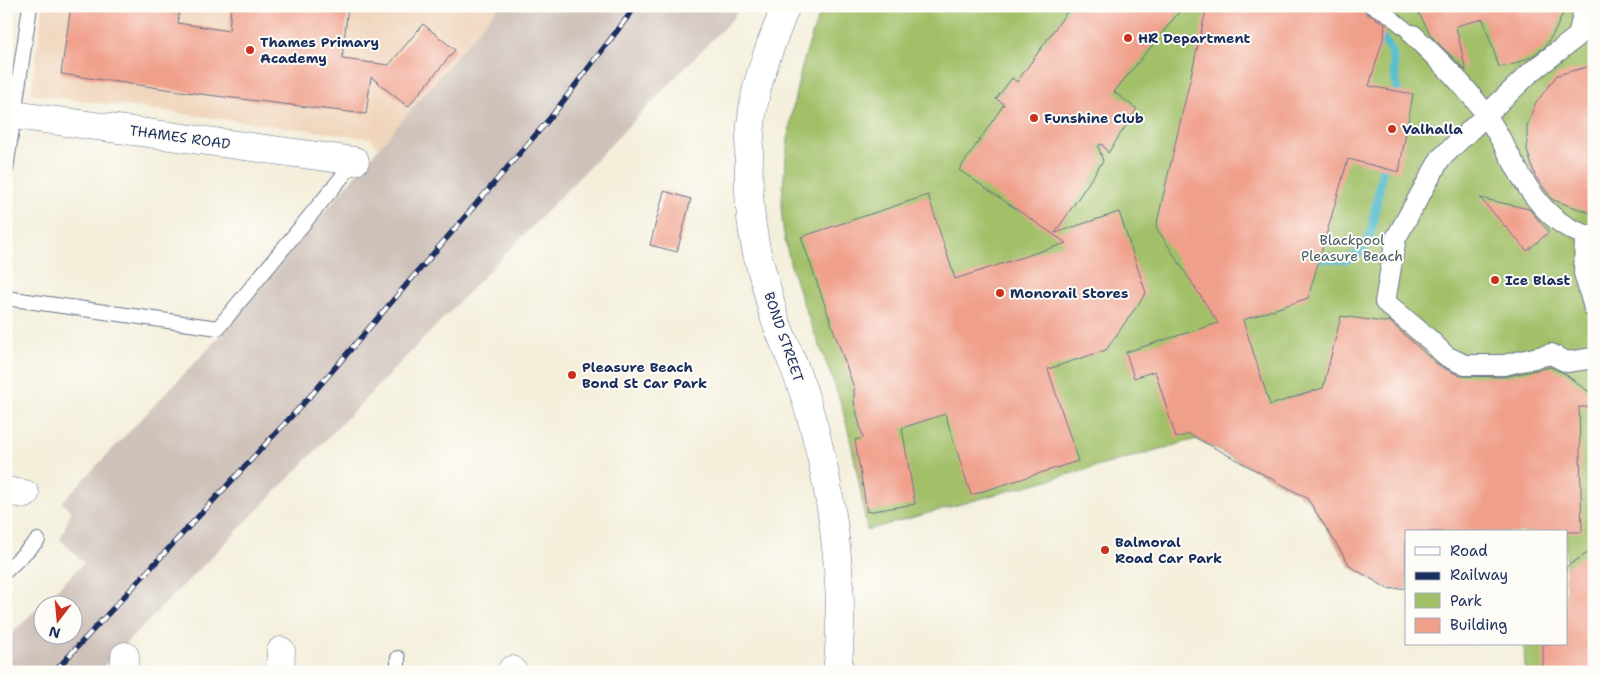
<svg xmlns="http://www.w3.org/2000/svg" width="1600" height="678" viewBox="0 0 1600 678" font-family="'Shantell Sans',sans-serif">
  <style>
    .built { fill: #f0d5bc }
    .industrial { fill: #cec1b9; fill-rule: evenodd }
    .green { fill: #a1c068; stroke: #5e7863 }
    .lines { fill: none; stroke-linecap: round; stroke-linejoin: round }
    .stream { stroke: #50bbcb; stroke-width: 9 }
    .building { fill: #f09f8a }
    .service-casing { stroke: #67728a; stroke-width: 16 }
    .pedestrian-casing { stroke: #67728a; stroke-width: 22 }
    .minor-casing { stroke: #67728a; stroke-width: 29 }
    .service { stroke: #fff; stroke-width: 14 }
    .pedestrian { stroke: #fff; stroke-width: 20 }
    .minor { stroke: #fff; stroke-width: 28 }
    .rail-casing { stroke: #1b2f5e; stroke-width: 5.5 }
    .rail { stroke: #fdfcf7; stroke-width: 4; stroke-dasharray: 11; stroke-linecap: butt }
    .poi-dot { fill: #c8321e; stroke: #fdfcf7; stroke-width: 2 }
    .labels { text-anchor: middle; stroke-width: 4; stroke-linejoin: round; paint-order: stroke }
    .poi-label { font-size: 14px; font-weight: bold; fill: #1b2f5e; stroke: #fdfcf7; text-anchor: start }
    .street-label { font-size: 14px; fill: #1b2f5e; stroke: #fdfcf7 }
    .park-label { font-size: 14px; fill: #435a61; stroke: #fdfcf7 }
  </style>
  <rect width="100%" height="100%" fill="#fdfcf7"/>
  <filter id="ink" filterUnits="userSpaceOnUse"><feTurbulence type="fractalNoise" baseFrequency=".02" numOctaves="2"/><feDisplacementMap in="SourceGraphic" scale="10" xChannelSelector="R" yChannelSelector="G"/><feConvolveMatrix kernelMatrix="1 2 1 2 8 2 1 2 1" color-interpolation-filters="sRGB"/></filter>
  <filter id="wash" filterUnits="userSpaceOnUse"><feTurbulence type="fractalNoise" baseFrequency=".0096" numOctaves="4" result="noise"/><feDisplacementMap in="SourceGraphic" scale="20" xChannelSelector="R" yChannelSelector="G"/><feGaussianBlur stdDeviation="1.12" result="paint"/><feColorMatrix in="noise" values="0 0 0 0 0 0 0 0 0 0 0 0 0 0 0 0 0 1.4 0 .05"/><feComposite in="paint" operator="in"/></filter>
  <g filter="url(#wash)">
    <rect width="100%" height="100%" fill="#f4efdb"/>
    <!-- built -->
    <polygon class="built" points="43,6 499,6 379,148 370,138 31,94"/>
    <!-- industrial -->
    <path class="industrial" d="M 499,6 L 741,6 L 734,17 L 295,472 L 98,672 L 6,672 L 6,639 L 84,563 L 60,539 L 71,512 L 62,502 L 210,347 ZM 42,606 L 72,606 L 72,636 L 42,636 Z"/>
    <!-- green -->
    <path class="green" d="M 823,6 L 1594,6 L 1594,672 L 1525,672 L 1524,644 L 1566,644 L 1566,532 L 1406,532 L 1406,588 L 1388,589 L 1351,567 L 1307,498 L 1197,439 L 867,530 C 860,488 853,445 841,404 C 822,345 792,290 783,228 C 780,209 783,187 785,167 C 790,111 801,58 823,6 Z"/>
    <g class="lines">
      <!-- stream -->
      <g class="stream">
        <polyline points="1380,41 1380,35 1392,52 1397,90 1394,103"/>
        <polyline points="1320,258 1346,260 1360,253 1371,232 1385,157"/>
      </g>
    </g>
    <g id="blocks">
      <!-- building -->
      <g class="building">
        <polygon points="71,6 180,6 178,23 229,31 231,6 348,6 342,59 389,65 423,24 455,50 408,107 371,77 366,114 208,95 61,74"/>
        <polygon points="1071,6 1184,6 1114,92 1137,109 1108,153 1102,144 1098,146 1103,161 1055,233 1119,212 1146,293 1106,350 1048,369 1078,461 971,495 945,414 902,428 915,504 867,512 855,440 863,438 854,402 854,388 801,237 928,195 955,279 1066,243 959,170 1004,104 996,99 1012,78 1017,82"/>
        <polygon points="1207,6 1362,6 1367,14 1385,23 1384,36 1369,86 1413,94 1399,172 1348,159 1308,298 1243,320 1270,405 1323,388 1341,316 1384,322 1389,321 1438,365 1460,376 1504,377 1550,367 1564,373 1594,396 1594,407 1579,407 1582,532 1406,532 1406,588 1388,589 1351,567 1307,498 1189,434 1176,438 1155,371 1134,378 1126,352 1218,323 1156,227"/>
        <polygon points="1415,6 1566,6 1556,29 1545,47 1531,57 1511,65 1499,67 1483,19 1456,26 1466,71 1432,37"/>
        <polygon points="1594,65 1594,214 1553,200 1535,176 1527,150 1527,126 1535,104 1557,75"/>
        <polygon points="664,191 691,199 677,252 650,245"/>
        <polygon points="1480,198 1529,209 1549,232 1527,251"/>
        <polygon points="1594,549 1594,672 1543,672 1543,644 1566,644 1566,567"/>
      </g>
    </g>
  </g>
  <g filter="url(#ink)">
    <use href="#blocks" fill-opacity="0" stroke="#67728a" stroke-width="1"/>
    <g class="lines">
      <!-- service casing -->
      <g class="service-casing">
        <g id="service">
          <polyline points="1371,6 1386,13 1413,35"/>
          <polyline points="6,169 30,6"/>
          <polyline points="6,298 218,328 355,161"/>
          <polyline points="6,571 38,540"/>
          <polyline points="398,672 398,658"/>
        </g>
      </g>
      <!-- pedestrian casing -->
      <g class="pedestrian-casing">
        <g id="pedestrian">
          <polyline points="1585,6 1578,36 1531,72 1440,159 1396,238 1385,302 1431,341 1446,356 1465,365 1504,365 1551,354 1567,362 1594,358"/>
          <path d="M 1413,35 C 1439,60 1465,85 1486,115 C 1517,160 1532,224 1594,237"/>
          <polyline points="1585,235 1584,273 1594,308"/>
        </g>
      </g>
      <!-- minor casing -->
      <g class="minor-casing">
        <g id="minor">
          <path d="M 786,6 C 775,33 764,60 757,88 C 747,131 746,195 754,238 C 756,253 761,268 765,282 C 769,295 771,309 776,322 C 786,348 798,373 806,400 C 831,479 847,589 837,672"/>
          <polyline points="6,114 355,161"/>
          <polyline points="6,491 25,494"/>
          <polyline points="124,672 125,656"/>
          <polyline points="280,672 281,651"/>
          <polyline points="512,672 512,670"/>
        </g>
      </g>
      <!-- service -->
      <use href="#service" class="service"/>
      <!-- pedestrian -->
      <use href="#pedestrian" class="pedestrian"/>
      <!-- minor -->
      <use href="#minor" class="minor"/>
      <!-- rail casing -->
      <g class="rail-casing">
        <polyline id="rail" points="54,672 314,392 551,117 636,6"/>
      </g>
      <!-- rail -->
      <use href="#rail" class="rail"/>
    </g>
  </g>
  <!-- markers -->
  <g class="poi-dot">
    <circle cx="1128" cy="38" r="5"/>
    <circle cx="250" cy="50" r="5"/>
    <circle cx="1034" cy="118" r="5"/>
    <circle cx="1392" cy="129" r="5"/>
    <circle cx="1495" cy="280" r="5"/>
    <circle cx="1000" cy="293" r="5"/>
    <circle cx="572" cy="375" r="5"/>
    <circle cx="1105" cy="550" r="5"/>
  </g>
  <g class="labels">
    <!-- poi labels -->
    <g class="poi-label">
      <text x="1138" y="43">HR Department</text>
      <text x="260" y="47">Thames Primary<tspan x="260" dy="16">Academy</tspan></text>
      <text x="1044" y="123">Funshine Club</text>
      <text x="1402" y="134">Valhalla</text>
      <text x="1505" y="285">Ice Blast</text>
      <text x="1010" y="298">Monorail Stores</text>
      <text x="582" y="372">Pleasure Beach<tspan x="582" dy="16">Bond St Car Park</tspan></text>
      <text x="1115" y="547">Balmoral<tspan x="1115" dy="16">Road Car Park</tspan></text>
    </g>
    <!-- street labels -->
    <g class="street-label">
      <text transform="translate(180 137) rotate(8)" y="5">THAMES ROAD</text>
      <text transform="translate(784 337) rotate(71)" y="5">BOND STREET</text>
    </g>
    <!-- park labels -->
    <g class="park-label">
      <text x="1352" y="245">Blackpool<tspan x="1352" dy="16">Pleasure Beach</tspan></text>
    </g>
  </g>
  <!-- margin -->
  <rect width="1600" height="678" fill="none" stroke="#fdfcf7" stroke-width="25"/>
  <!-- legend -->
  <rect x="1405" y="530" width="162" height="115" fill="#fdfcf7" stroke="#a3aaba"/>
  <rect x="1415" y="547" width="25" height="8" fill="#ffffff" stroke="#a3aaba"/>
  <text x="1450" y="556" font-size="15" fill="#1b2f5e">Road</text>
  <rect x="1415" y="572" width="25" height="8" fill="#1b2f5e" stroke="#a3aaba"/>
  <text x="1450" y="580" font-size="15" fill="#1b2f5e">Railway</text>
  <rect x="1415" y="593" width="25" height="15" fill="#a1c068" stroke="#a3aaba"/>
  <text x="1450" y="606" font-size="15" fill="#1b2f5e">Park</text>
  <rect x="1415" y="618" width="25" height="15" fill="#f09f8a" stroke="#a3aaba"/>
  <text x="1450" y="630" font-size="15" fill="#1b2f5e">Building</text>
  <!-- north arrow -->
  <g transform="translate(58 620) rotate(196)"><circle r="24" fill="#fdfcf7" stroke="#a3aaba"/>
  <path d="M0-4L9 19L0 12L-9 19Z" fill="#c8321e"/>
  <text y="-8" font-size="14" font-weight="bold" text-anchor="middle" fill="#1b2f5e">N</text>
  </g>
</svg>
